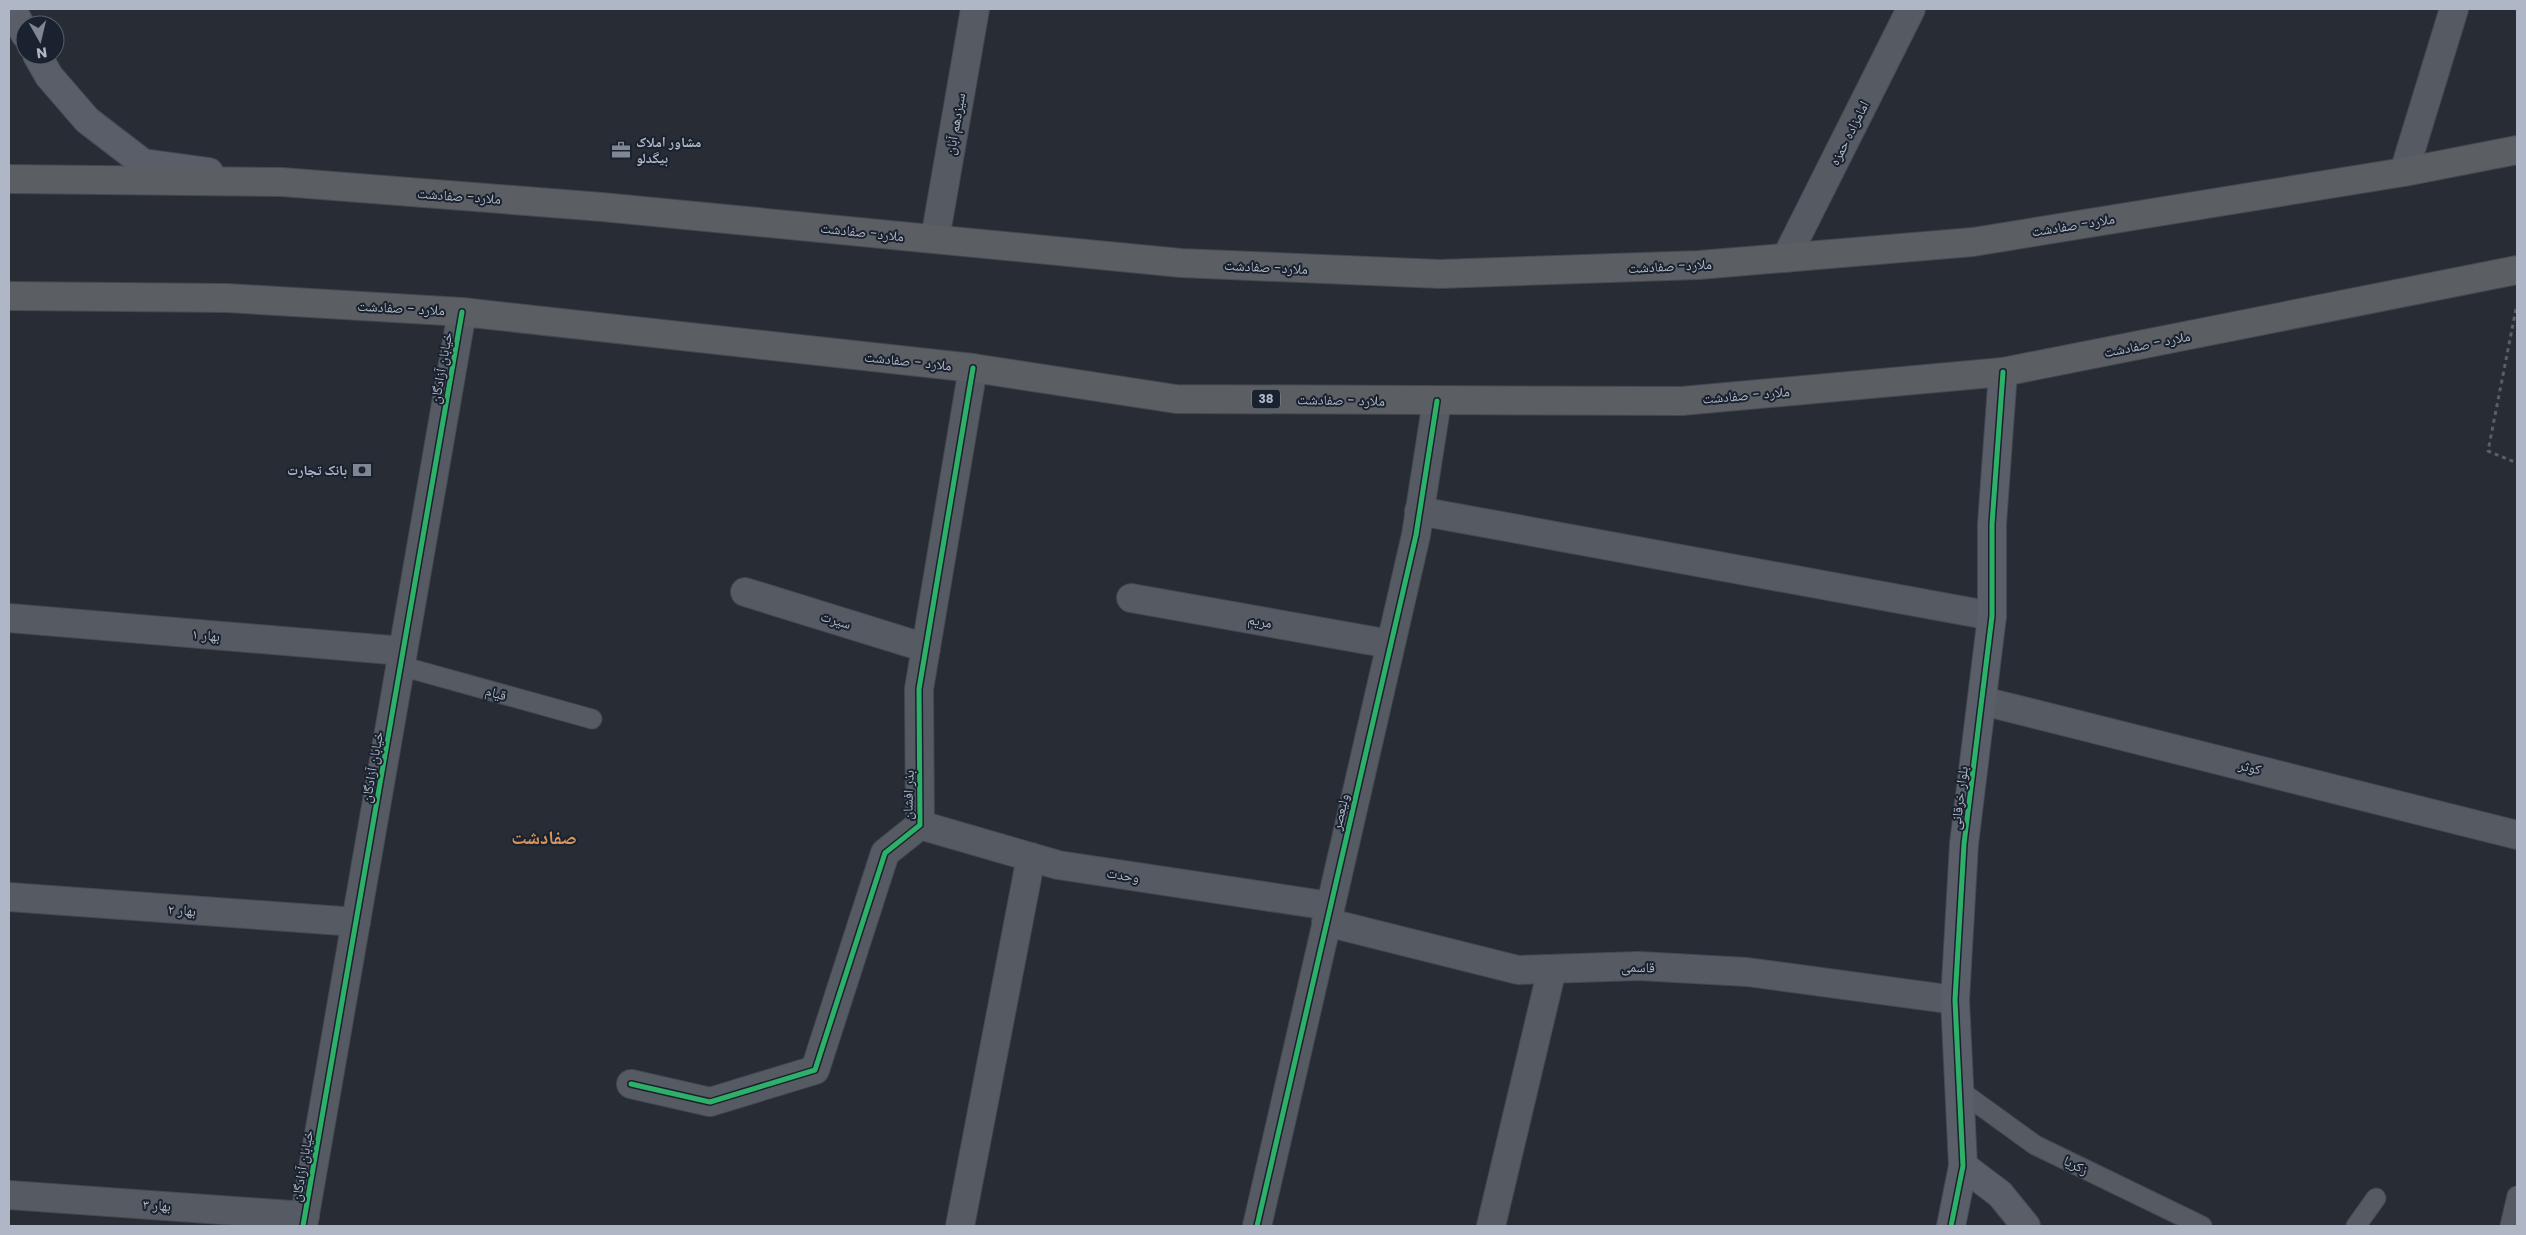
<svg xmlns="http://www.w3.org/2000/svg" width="2526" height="1235" viewBox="0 0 2526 1235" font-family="Poppins,'Noto Naskh Arabic',sans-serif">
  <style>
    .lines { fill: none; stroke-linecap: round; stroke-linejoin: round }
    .lane-casing { stroke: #444850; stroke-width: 21 }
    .street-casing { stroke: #444850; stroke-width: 30 }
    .secondary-casing { stroke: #444850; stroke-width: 30 }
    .highway-casing { stroke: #434850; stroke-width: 30 }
    .path { stroke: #5a5f66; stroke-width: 3; stroke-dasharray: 4 4; stroke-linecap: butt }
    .lane { stroke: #565b63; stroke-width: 19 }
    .street { stroke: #565b63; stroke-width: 28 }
    .secondary { stroke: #5a5e68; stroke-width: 28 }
    .highway { stroke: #5b5e62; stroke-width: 28 }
    .cycleway-casing { stroke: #1a222f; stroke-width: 8 }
    .cycleway { stroke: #2db169; stroke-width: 5 }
    .labels { text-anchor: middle; stroke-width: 4; stroke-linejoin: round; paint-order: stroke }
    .shield { fill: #1a222f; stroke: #828a99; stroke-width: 1 }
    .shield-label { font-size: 12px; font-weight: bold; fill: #afb7c7 }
    .street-label { font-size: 14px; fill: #afb7c7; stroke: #1a222f }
    .poi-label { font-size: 14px; font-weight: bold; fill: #afb7c7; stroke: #1a222f; text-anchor: start }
    .district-label { font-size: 19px; font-weight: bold; fill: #d89559; stroke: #1a222f }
  </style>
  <rect width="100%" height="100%" fill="#272c35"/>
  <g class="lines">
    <!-- lane casing -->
    <g class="lane-casing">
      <g id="lane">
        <polyline points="401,666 592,719"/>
        <polyline points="1959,1090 2035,1145 2202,1226"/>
        <polyline points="2356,1226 2376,1198"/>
        <polyline points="2510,1226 2517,1196"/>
      </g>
    </g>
    <!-- street casing -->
    <g class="street-casing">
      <g id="street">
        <polyline points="2404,172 2454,9"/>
        <polyline points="935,239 975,9"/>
        <polyline points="1786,258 1911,9"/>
        <polyline points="1419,511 1992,616"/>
        <polyline points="745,592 926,648"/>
        <polyline points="1131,598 1390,644"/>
        <polyline points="9,618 403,651"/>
        <polyline points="1983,701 2517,835"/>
        <polyline points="920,825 1058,865 1330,906"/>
        <polyline points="9,897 356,922"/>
        <polyline points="1326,922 1518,970 1639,966 1747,972 1955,1000"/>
        <polyline points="631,1084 710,1102 815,1070 885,853 920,825 919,689 973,368"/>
        <polyline points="9,1195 305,1216"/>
        <polyline points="303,1226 462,312"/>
        <polyline points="960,1226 1031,857"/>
        <polyline points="1257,1226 1416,535 1437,401"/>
        <polyline points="1491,1226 1552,969"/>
      </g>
    </g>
    <!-- secondary casing -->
    <g class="secondary-casing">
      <g id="secondary">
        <polyline points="12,9 25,34"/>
        <polyline points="37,55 49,76 87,120 143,163 209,172"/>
        <polyline points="1963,1166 2000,1194 2026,1226"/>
        <polyline points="1951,1226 1963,1166 1955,1000 1964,844 1992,616 1992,524 2003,372"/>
      </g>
    </g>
    <!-- highway casing -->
    <g class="highway-casing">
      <g id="highway">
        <polyline points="9,179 282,182 602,207 1181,263 1440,274 1699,265 1973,242 2404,172 2517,150"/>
        <polyline points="9,296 227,298 462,312 973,368 1176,399 1682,401 2003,372 2517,270"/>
      </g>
    </g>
    <!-- path -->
    <polyline class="path" points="2516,309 2488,451 2517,463"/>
    <!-- lane -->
    <use href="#lane" class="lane"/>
    <!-- street -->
    <use href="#street" class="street"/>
    <!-- secondary -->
    <use href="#secondary" class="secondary"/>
    <!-- highway -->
    <use href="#highway" class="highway"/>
    <!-- cycleway casing -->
    <g class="cycleway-casing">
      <g id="cycleway">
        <polyline points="631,1084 710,1102 815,1070 885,853 920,825 919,689 973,368"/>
        <polyline points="303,1226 462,312"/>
        <polyline points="1257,1226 1416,535 1437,401"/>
        <polyline points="1951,1226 1963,1166 1955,1000 1964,844 1992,616 1992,524 2003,372"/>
      </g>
    </g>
    <!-- cycleway -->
    <use href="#cycleway" class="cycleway"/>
  </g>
  <!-- icons -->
  <defs>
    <g id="office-bare" transform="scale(1.5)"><path d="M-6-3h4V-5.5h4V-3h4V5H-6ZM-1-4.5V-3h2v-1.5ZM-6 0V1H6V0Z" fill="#7f8694" stroke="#1a222f" stroke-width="2.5" paint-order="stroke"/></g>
    <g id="bank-bare" transform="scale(1.5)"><path d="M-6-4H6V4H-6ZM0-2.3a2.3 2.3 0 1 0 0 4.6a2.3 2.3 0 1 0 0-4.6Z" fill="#7f8694" stroke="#1a222f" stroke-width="2.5" paint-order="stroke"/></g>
  </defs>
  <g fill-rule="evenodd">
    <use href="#office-bare" x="621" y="150"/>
    <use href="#bank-bare" x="362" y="470"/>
  </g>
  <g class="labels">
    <!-- shield labels -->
    <rect class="shield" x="1252" y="389.5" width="28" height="19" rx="4"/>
    <g class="shield-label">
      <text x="1266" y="403">38</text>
    </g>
    <!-- street labels -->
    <g class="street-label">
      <text transform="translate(955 124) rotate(-80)" y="5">سیزدهم آبان</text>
      <text transform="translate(1849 133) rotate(-63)" y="5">امامزاده حمزه</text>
      <text transform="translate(459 196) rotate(4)" y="5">ملارد- صفادشت</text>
      <text transform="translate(2073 225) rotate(-9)" y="5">ملارد- صفادشت</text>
      <text transform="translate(862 232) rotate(6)" y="5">ملارد- صفادشت</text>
      <text transform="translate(1670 266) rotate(-3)" y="5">ملارد- صفادشت</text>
      <text transform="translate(1266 267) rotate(3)" y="5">ملارد- صفادشت</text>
      <text transform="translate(401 308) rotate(3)" y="5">ملارد - صفادشت</text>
      <text transform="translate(2147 344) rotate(-11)" y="5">ملارد - صفادشت</text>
      <text transform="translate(908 361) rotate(6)" y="5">ملارد - صفادشت</text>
      <text transform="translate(441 368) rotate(-80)" y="5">خیابان آزادگان</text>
      <text transform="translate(1746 395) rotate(-5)" y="5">ملارد - صفادشت</text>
      <text transform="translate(1341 400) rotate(1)" y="5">ملارد - صفادشت</text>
      <text transform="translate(836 620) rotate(17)" y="5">سیرت</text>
      <text transform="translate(1260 621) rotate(10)" y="5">مریم</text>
      <text transform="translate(206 635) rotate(5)" y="5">بهار ۱</text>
      <text transform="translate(496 693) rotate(15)" y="5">قیام</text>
      <text transform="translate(372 767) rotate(-80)" y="5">خیابان آزادگان</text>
      <text transform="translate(2250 767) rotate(14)" y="5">کوثر</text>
      <text transform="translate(908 795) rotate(-88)" y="5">بذر افشان</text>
      <text transform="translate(1959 798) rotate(-83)" y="5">بلوار خرقانی</text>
      <text transform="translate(1340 812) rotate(-77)" y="5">ولیعصر</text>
      <text transform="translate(1123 875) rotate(9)" y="5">وحدت</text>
      <text transform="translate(182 910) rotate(4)" y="5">بهار ۲</text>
      <text transform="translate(1638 967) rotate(1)" y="5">قاسمی</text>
      <text transform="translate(2076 1165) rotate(26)" y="5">زکریا</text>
      <text transform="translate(302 1166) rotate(-80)" y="5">خیابان آزادگان</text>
      <text transform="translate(157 1205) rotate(4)" y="5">بهار ۳</text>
    </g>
    <!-- poi labels -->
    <g class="poi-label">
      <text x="636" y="147">مشاور املاک<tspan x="636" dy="16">بیگدلو</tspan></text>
      <text x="347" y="475" text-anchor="end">بانک تجارت</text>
    </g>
    <!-- district labels -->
    <g class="district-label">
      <text x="544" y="844">صفادشت</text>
    </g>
  </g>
  <!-- border -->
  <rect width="2526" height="1235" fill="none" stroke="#afb7c7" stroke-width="20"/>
  <!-- north arrow -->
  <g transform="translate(40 40) rotate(172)"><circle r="24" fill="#1a222f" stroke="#565e6c"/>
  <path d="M0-4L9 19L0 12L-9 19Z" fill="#7f8694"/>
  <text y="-8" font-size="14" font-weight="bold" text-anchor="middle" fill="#afb7c7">N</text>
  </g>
</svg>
